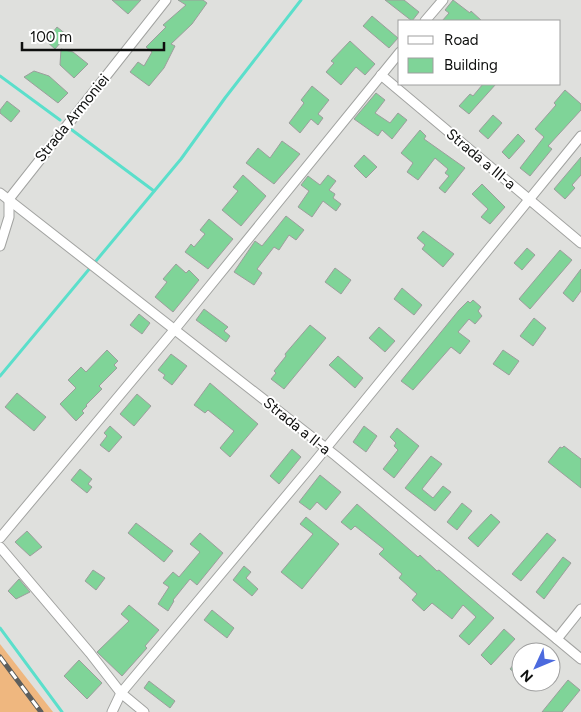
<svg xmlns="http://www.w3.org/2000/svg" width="581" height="712" viewBox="0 0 581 712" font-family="Figtree,sans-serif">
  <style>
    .green { fill: #efb77f }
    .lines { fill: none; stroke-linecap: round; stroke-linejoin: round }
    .stream { stroke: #5bdfcb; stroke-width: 3 }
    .building { fill: #7fd498; stroke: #9c9e9c }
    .street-casing { stroke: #a2a3a1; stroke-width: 11 }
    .street { stroke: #fff; stroke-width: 9 }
    .rail-casing { stroke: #5d5e5c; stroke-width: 5 }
    .rail { stroke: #fff; stroke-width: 3; stroke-dasharray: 9; stroke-linecap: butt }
    .labels { text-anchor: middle; stroke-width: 4; stroke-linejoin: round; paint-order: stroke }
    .street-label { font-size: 15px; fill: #0e0f0e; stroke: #fff }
  </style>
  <rect width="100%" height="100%" fill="#dfe0dd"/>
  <!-- green -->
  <polygon class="green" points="0,644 53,712 0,712"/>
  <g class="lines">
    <!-- stream -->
    <g class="stream">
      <polyline points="0,76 60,120"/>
      <polyline points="72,130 154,191"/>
      <polyline points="0,376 181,159 225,98 301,0"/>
      <polyline points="0,628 62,712"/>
    </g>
  </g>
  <!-- building -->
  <g class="building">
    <polygon points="112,0 141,0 128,14"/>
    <polygon points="178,0 203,0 207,3 192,24 171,44 175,46 164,68 149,86 130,72 138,62 144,66 152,52 146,47 166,27 163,25 186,5"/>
    <polygon points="385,0 404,0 419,12 412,21"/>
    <polygon points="453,0 470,13 471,11 482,21 442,21 449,13 445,10"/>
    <polygon points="372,16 398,38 389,48 363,26"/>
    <polygon points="57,27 67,35 55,49 46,41"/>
    <polygon points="350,41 375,64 365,75 356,67 341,85 326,72 334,63 331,61"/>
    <polygon points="61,49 73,52 88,64 74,78 60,65"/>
    <polygon points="34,71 49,76 68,93 58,103 24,77"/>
    <polygon points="483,84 496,84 469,114 459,106 470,94 473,96"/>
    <polygon points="312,86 329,100 318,114 323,118 318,125 311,119 300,133 289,123 304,103 301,100"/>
    <polygon points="565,90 581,104 581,110 548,146 552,149 530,176 520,168 544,137 535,129 556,105 554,103"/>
    <polygon points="376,93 385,100 375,113 390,123 398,113 407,120 392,139 382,130 378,136 354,119"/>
    <polygon points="7,101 20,111 11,122 0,113 0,110"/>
    <polygon points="493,115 502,123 488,139 479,131"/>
    <polygon points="420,130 426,136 424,139 465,168 445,193 439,188 449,176 445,173 448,169 435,158 418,180 407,172 413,163 401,153"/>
    <polygon points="518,134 525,141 509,159 502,152"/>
    <polygon points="282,141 300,154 274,184 246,163 258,148 270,158"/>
    <polygon points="364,155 377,167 366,178 354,166"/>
    <polygon points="581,157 581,175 572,185 575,188 565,199 554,189"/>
    <polygon points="243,175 266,196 241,226 222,210 238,191 233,187"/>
    <polygon points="328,175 336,181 329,190 335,194 333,198 341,204 336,211 323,201 312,217 298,207 309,191 301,185 308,176 320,185"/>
    <polygon points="482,184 505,207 490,224 481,217 488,209 472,194"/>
    <polygon points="286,216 304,230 296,240 289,235 279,250 274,247 257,269 262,273 254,285 234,272 255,241 262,246"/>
    <polygon points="209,219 233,239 208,269 185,252 191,244 194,247 205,234 200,230"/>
    <polygon points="423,231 454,254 443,267 422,249 425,245 417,238"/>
    <polygon points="527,248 535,255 522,270 514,263"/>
    <polygon points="560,250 572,260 530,309 519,299"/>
    <polygon points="176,264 186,273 189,270 199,280 173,312 155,297 167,282 163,279"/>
    <polygon points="335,268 351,280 341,294 325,282"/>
    <polygon points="581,269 581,291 573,302 563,293"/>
    <polygon points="402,288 422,305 414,315 394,299"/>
    <polygon points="473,300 481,307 478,311 482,316 475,324 469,319 458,332 470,341 460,354 451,347 413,390 401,381 459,310 468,301 470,303"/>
    <polygon points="204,309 228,327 224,331 230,336 226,342 196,320"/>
    <polygon points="139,314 150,323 142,334 130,325"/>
    <polygon points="534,318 546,328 533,346 520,336"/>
    <polygon points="310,325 326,338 284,389 271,379 276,373 274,371 286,356 285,354"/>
    <polygon points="379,327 395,341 385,352 369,338"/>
    <polygon points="107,350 118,361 114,365 117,368 99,386 102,389 86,405 87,406 82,411 84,413 76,421 60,404 76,388 68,380 81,367 86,372"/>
    <polygon points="503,350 519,361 509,375 493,364"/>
    <polygon points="171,354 187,366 172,385 163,378 165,375 158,370"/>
    <polygon points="338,356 363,378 355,388 329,365"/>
    <polygon points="210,383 258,424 230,457 220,448 234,431 208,410 205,413 194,405"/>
    <polygon points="17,393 46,417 34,431 5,407"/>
    <polygon points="137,394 151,406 134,426 120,414"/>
    <polygon points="110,426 122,437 109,452 100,445 107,436 104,433"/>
    <polygon points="364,426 377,436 366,452 353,442"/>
    <polygon points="397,428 419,446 394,478 383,469 398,450 394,446 396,443 390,437"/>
    <polygon points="564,446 581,459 581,488 548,462 560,447 562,448"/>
    <polygon points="292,449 301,457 279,484 270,476"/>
    <polygon points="431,456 442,464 422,489 433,498 443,486 451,492 435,511 405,488"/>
    <polygon points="80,469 92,479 88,484 92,487 87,493 71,480"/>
    <polygon points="320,475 341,492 326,510 317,502 310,510 299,502"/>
    <polygon points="462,503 472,511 457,530 447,522"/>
    <polygon points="357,504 418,557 420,555 437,571 439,570 494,618 469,645 459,636 476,617 463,605 452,619 432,603 424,611 412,600 417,594 399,578 402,574 379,554 384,549 355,526 351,530 341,522"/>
    <polygon points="491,514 500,522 478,547 468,538"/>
    <polygon points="306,517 339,544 302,589 281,572 313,534 300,524"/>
    <polygon points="136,523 173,551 164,562 128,533"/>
    <polygon points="27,531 42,547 30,556 15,542"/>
    <polygon points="200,533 223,553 197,585 190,579 173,600 174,601 168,611 158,604 169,587 163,583 173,572 179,577 200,552 190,544"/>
    <polygon points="547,533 556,540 521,581 512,574"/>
    <polygon points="563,557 571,563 544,599 536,592"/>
    <polygon points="244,566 251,572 246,578 258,589 252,596 233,580"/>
    <polygon points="93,570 105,578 96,590 85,581"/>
    <polygon points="19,579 30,592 16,599 8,591"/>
    <polygon points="129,605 159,630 145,646 147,648 122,676 97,652 129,621 121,614"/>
    <polygon points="212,610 234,628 227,638 204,620"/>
    <polygon points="504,629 515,639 491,665 481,655"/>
    <polygon points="521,655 521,678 510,669"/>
    <polygon points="79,660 102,683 87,699 64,676"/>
    <polygon points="568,680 580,690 562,712 542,712"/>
    <polygon points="149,681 175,701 170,708 144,688"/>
  </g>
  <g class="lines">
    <!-- street casing -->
    <g class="street-casing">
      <g id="street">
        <polyline points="425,21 443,0"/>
        <polyline points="381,75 581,243"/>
        <polyline points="0,193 336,456 581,659"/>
        <polyline points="0,246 9,217 9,199 166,0"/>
        <polyline points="0,538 175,329 400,52"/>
        <polyline points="0,547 90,653 121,693 144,712"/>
        <polyline points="557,639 581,609"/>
        <polyline points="112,712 121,693 313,464 581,136"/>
      </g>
    </g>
    <!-- street -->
    <use href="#street" class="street"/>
    <!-- rail casing -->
    <g class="rail-casing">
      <polyline id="rail" points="0,657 41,712"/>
    </g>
    <!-- rail -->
    <use href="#rail" class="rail"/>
  </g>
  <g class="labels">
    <!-- street labels -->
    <g class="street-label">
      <text transform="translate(72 118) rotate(-51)" y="5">Strada Armoniei</text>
      <text transform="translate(481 159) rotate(40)" y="5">Strada a III-a</text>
      <text transform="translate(297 426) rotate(39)" y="5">Strada a II-a</text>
    </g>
  </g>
  <!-- legend -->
  <rect x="398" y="20" width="162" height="65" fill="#ffffff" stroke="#9f9f9f"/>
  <rect x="408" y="36" width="25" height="8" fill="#ffffff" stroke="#9f9f9f"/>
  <text x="444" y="45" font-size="15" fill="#0e0f0e">Road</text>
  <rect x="408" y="58" width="25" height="15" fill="#7fd498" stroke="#9f9f9f"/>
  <text x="444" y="70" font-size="15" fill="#0e0f0e">Building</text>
  <!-- north arrow -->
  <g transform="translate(536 667) rotate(226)"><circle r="24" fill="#ffffff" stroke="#9f9f9f"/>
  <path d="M0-4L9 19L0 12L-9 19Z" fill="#4c6ade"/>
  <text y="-8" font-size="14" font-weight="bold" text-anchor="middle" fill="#0e0f0e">N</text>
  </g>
  <!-- scale -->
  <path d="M22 42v8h142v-8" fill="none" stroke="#0e0f0e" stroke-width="2.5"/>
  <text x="30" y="42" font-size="15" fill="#0e0f0e" stroke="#ffffff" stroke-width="4" paint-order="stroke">100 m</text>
</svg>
